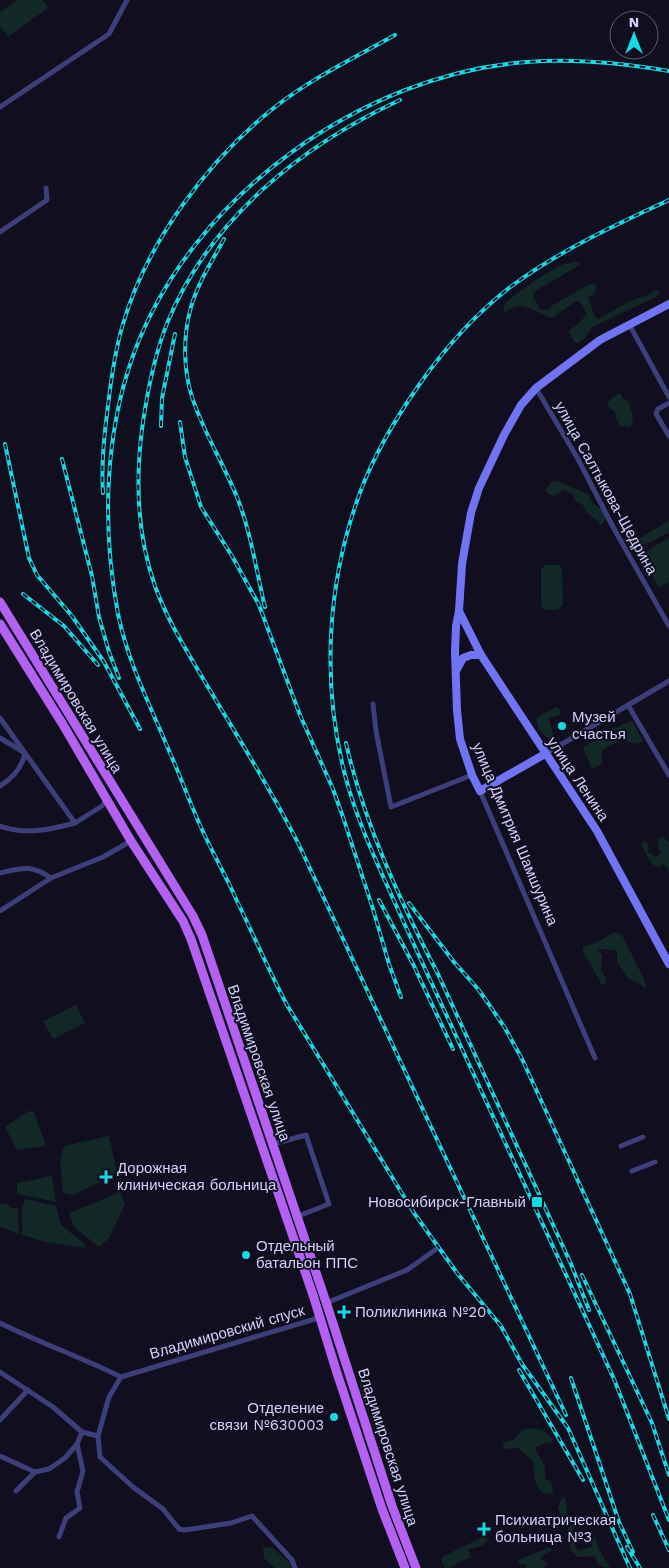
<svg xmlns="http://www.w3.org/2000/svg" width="669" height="1568" viewBox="0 0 669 1568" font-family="'Work Sans',sans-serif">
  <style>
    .green { fill: #122826 }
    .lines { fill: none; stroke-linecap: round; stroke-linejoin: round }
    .street { stroke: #3d3f7a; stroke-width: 5 }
    .secondary { stroke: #7074f2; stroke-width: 8 }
    .primary { stroke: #b361f1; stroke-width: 9 }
    .rail-casing { stroke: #14dae3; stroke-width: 4 }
    .rail { stroke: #100e1f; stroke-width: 2; stroke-dasharray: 5.5; stroke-linecap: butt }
    .poi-dot { fill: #14dae3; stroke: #100e1f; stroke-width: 2 }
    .labels { text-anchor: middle; stroke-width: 4; stroke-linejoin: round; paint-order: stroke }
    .street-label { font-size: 15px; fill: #d3d0fb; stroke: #100e1f }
    .poi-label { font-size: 15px; fill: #d3d0fb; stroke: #100e1f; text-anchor: start }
  </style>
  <rect width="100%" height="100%" fill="#100e1f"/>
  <!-- green -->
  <g class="green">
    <polygon points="17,0 43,0 48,8 8,37 0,26 0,12"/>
    <path d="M 576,261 L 579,262 L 580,265 L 535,291 L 533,296 L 540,310 L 549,310 L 553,305 L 588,285 L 594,284 L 597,286 L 594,295 L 588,297 L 595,317 L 598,319 L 630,301 L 648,295 L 656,290 L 659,291 C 659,296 656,296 652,299 L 592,327 L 585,338 L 577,343 L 574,342 L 569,331 L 579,323 L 587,314 L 579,301 L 576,301 L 552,318 C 538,315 521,297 506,312 L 503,312 L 505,303 L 534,281 L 561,265 Z"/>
    <path d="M 618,394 L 621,394 L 623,399 L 629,402 C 631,411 636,420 630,427 L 620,426 L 616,418 L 615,412 L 608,407 L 608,402 Z"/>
    <path d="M 552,481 L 560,482 L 588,494 C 592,507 604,507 606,518 L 601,526 C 595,517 586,514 583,505 L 574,500 L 574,495 L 563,490 C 556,496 551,499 545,490 Z"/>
    <polygon points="669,520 669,532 643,546 639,539"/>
    <polygon points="669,538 669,582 659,588 641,554"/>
    <polygon points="545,565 559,565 562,568 563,604 558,610 546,610 541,606 541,569"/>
    <path d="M 556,707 L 560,710 L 560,715 L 550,717 C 548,725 554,729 553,736 L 550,739 C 542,736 535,725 537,717 Z"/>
    <polygon points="632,721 643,741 638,744 622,740 602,750 602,764 592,769 583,748 623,724"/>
    <polygon points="662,836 669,842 669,870 662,863 660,868 652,864 641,845 644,842 647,842 649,846 648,852 656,857 661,853 658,847 659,844 657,841"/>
    <path d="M 616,932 L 623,937 L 644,979 L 646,986 L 645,989 C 641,983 634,982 628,978 C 623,973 621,966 617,961 L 617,952 L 615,950 L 600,949 L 598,950 L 602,955 L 601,970 L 606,978 L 605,984 L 602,985 L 584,953 L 582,949 L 584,946 C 596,945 605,936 616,932 Z"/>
    <polygon points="76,1005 85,1023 53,1039 43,1021"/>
    <polygon points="29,1111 34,1112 46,1146 17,1150 5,1127"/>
    <polygon points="109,1136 117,1174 73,1195 63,1193 60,1162 64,1146"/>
    <polygon points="52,1176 56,1202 17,1194 17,1183"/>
    <polygon points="120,1192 125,1204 109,1238 99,1247 74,1227 69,1213"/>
    <polygon points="25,1199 56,1206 61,1225 86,1245 84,1248 46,1242 22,1235 22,1207 24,1203"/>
    <polygon points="0,1204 8,1204 12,1208 18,1208 19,1234 0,1227"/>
    <path d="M 362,1376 L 390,1458 L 399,1478 L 394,1482 L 392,1480 C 388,1467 384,1453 379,1439 C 371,1420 364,1401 358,1380 Z"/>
    <path d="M 531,1428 L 543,1430 L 552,1438 L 551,1444 L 546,1442 L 535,1448 L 545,1467 L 545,1479 L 551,1481 L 553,1493 C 532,1499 536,1471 532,1460 L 518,1448 L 505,1449 L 503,1447 L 504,1442 L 514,1440 L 522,1430 Z"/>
    <path d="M 562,1497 L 565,1498 C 568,1511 565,1516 574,1526 C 571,1536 572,1542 578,1551 L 592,1546 L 590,1536 L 596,1539 L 598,1548 L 610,1568 C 602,1568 597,1565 595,1557 C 589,1555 585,1558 579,1557 C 565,1554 571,1529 566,1521 C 564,1517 560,1513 558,1509 Z"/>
    <path d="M 484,1524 L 487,1533 L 487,1542 L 479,1547 L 468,1549 L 471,1557 C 468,1560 463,1559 460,1561 C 454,1565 453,1568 445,1568 L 441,1560 L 442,1557 L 481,1538 L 483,1536 L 482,1527 Z"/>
    <polygon points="272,1547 290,1563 291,1568 275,1568 264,1558 263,1548"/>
    <polygon points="550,1547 552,1550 541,1557 542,1560 547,1563 546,1566 543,1568 525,1568 527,1564 518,1564 518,1561 521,1559"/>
  </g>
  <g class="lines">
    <!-- street -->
    <g class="street">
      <polyline points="0,107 109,34 127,0"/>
      <polyline points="0,232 47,200 46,188"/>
      <polyline points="629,324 669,397"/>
      <polyline points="536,388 578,459 613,527 669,626"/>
      <polyline points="669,403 658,409 656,414 669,436"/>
      <polyline points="373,704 376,731 391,807 472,775"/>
      <polyline points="628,705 669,775"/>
      <polyline points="0,718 75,823 102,806 107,800"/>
      <path d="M 0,738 L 25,753 C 22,768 13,778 0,786"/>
      <polyline points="545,754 669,681"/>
      <polyline points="480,791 595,1058"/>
      <path d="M 0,826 C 26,835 49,830 75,823"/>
      <path d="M 0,873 C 22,868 31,864 51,878"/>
      <polyline points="0,911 51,878 103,857 131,841"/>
      <polyline points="277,1143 306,1135 329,1204 301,1215"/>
      <polyline points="621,1146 643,1137"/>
      <polyline points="632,1171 655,1162"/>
      <polyline points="326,1307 331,1301 407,1270 435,1250"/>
      <path d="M 0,1323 C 40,1343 81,1357 121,1377"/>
      <polyline points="0,1372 53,1407 82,1432 98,1436"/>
      <polyline points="0,1420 28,1390"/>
      <polyline points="0,1456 35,1472 49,1469 65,1458 77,1444 82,1432"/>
      <polyline points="16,1491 35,1472"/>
      <polyline points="59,1537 66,1518 80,1508 77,1492 83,1471 77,1444"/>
      <polyline points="295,1568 292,1560 252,1516 231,1523 185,1530 179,1529 163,1509 133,1487 100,1457 98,1436 109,1397 121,1377 315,1319 319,1315"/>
    </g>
    <!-- secondary -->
    <g class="secondary">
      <polyline points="459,611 481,655 597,831 669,964"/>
      <polyline points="457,669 463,658 471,655 481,655"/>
      <polyline points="545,754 480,791 472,775 460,739 457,710 455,652 456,626 459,611 462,564 471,513 479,488 504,435 521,405 536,388 600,340 669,304"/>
    </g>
    <!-- primary -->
    <g class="primary">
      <polyline points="0,602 193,916 202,935 327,1305 392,1506 416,1568"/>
      <polyline points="0,624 62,723 131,841 183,921 191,939 313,1295 336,1370 382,1509 405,1568"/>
    </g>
    <!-- rail casing -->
    <g class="rail-casing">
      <g id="rail">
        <path d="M 400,100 C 301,146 211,218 168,321 C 155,353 148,388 143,422 C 135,478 136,532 155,586 C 167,620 187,651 205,682 C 237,736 271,789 299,845 L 566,1415"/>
        <path d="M 669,200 C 615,225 561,250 513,285 C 476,313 445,348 419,385 C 396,418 375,453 361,490 C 327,580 321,682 345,775 C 358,826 383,875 404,923 L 614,1379 L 669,1520"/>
        <path d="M 224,239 C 212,261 198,283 191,307 C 183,335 183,369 192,397 C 203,431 223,463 237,497 C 251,532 256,570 265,607"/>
        <polyline points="180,422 185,457 201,507 232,556 259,605 300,715 333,789 344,820 373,909 389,964 401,997"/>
        <polyline points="161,426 162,398 175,334"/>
        <polyline points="5,444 29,558 37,575 72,616 104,662 140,729"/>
        <polyline points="62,459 92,576 99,617 109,652 119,678"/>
        <path d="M 103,493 C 101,464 104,435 108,406 C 111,379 115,351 123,324 C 147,242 208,160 275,107 C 312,78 354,58 395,35"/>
        <polyline points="23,594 64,626 98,665"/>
        <path d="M 346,743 C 364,823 400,901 438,974 L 571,1264 L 589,1310"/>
        <polyline points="379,900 413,964 453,1049"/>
        <polyline points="409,903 454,962 478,989 488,1003 505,1028 522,1059 630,1294 669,1419"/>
        <polyline points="582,1275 652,1423 669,1475"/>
        <polyline points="519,1370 583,1480"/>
        <polyline points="571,1378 619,1522 633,1552"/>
        <polyline points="653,1515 669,1550"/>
        <polyline points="627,1547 640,1568"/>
        <path d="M 630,1568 L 568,1428 L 522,1364 L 501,1326 L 457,1273 L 414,1213 L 287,1005 C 269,971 254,936 237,901 C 228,880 217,861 207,840 C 193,812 183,782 170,753 C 151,707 128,663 118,614 C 102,528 104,435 134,353 C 192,196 362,74 527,62 C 575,58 622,63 669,71"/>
      </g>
    </g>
    <!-- rail -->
    <use href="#rail" class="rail"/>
  </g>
  <!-- markers -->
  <g class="poi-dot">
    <circle cx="562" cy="726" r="5"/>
    <path d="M103.5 1169.5h5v5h5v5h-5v5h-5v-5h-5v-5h5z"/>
    <rect x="531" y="1196" width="12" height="12" rx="2.5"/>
    <circle cx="246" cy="1255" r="5"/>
    <path d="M341.5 1304.5h5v5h5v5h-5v5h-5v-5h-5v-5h5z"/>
    <circle cx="334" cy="1417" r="5"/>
    <path d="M481.5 1521.5h5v5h5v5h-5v5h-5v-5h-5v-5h5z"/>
  </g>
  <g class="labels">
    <!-- street labels -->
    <g class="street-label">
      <text transform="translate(606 488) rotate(61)" y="5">улица Салтыкова-Щедрина</text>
      <text transform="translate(76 701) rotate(59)" y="5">Владимировская улица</text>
      <text transform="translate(578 779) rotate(56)" y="5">улица Ленина</text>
      <text transform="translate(515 834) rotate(67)" y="5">улица Дмитрия Шамшурина</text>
      <text transform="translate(259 1063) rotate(71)" y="5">Владимировская улица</text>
      <text transform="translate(227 1332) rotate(-16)" y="5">Владимировский спуск</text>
      <text transform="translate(388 1447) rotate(72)" y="5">Владимировская улица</text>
    </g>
    <!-- poi labels -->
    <g class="poi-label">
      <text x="572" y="722">Музей<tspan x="572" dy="17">счастья</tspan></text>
      <text x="117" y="1173">Дорожная<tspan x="117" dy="17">клиническая больница</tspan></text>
      <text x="526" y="1207" text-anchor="end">Новосибирск-Главный</text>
      <text x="256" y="1251">Отдельный<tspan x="256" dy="17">батальон ППС</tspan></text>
      <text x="355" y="1317">Поликлиника №20</text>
      <text x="324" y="1413" text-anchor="end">Отделение<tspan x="324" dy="17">связи №630003</tspan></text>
      <text x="495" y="1525">Психиатрическая<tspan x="495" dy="17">больница №3</tspan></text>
    </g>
  </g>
  <!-- north arrow -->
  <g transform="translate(634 35)"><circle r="24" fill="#100e1f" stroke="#5e5c77"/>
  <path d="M0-4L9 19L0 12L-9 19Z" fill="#14dae3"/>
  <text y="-8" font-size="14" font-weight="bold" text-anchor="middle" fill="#d3d0fb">N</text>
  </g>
</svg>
